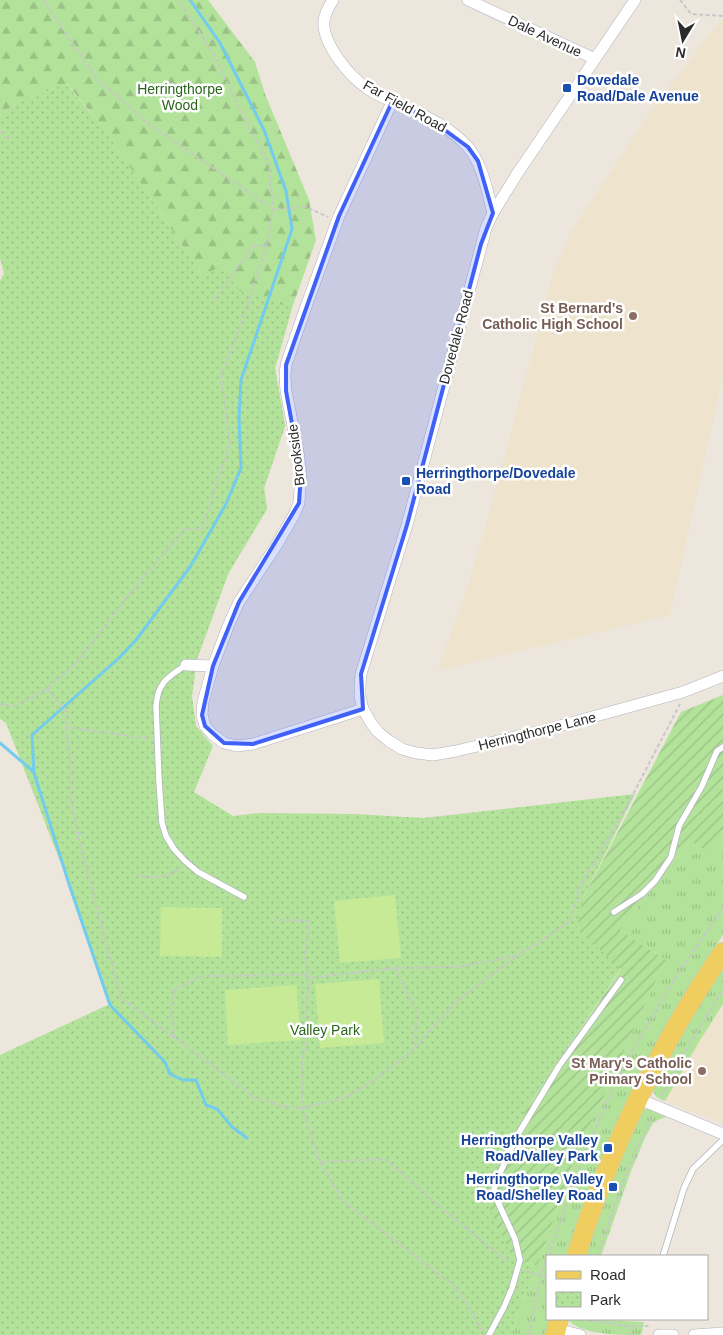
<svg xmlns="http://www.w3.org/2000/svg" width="723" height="1335" viewBox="0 0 723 1335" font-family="Arial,sans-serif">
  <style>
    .education { fill: #eee3cd }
    .grass { fill: url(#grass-tufts) }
    .forest { fill: url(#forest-firs) }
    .park { fill: url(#park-dots) }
    .garden { fill: url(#garden-furrows) }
    .pitch { fill: #c6ea96 }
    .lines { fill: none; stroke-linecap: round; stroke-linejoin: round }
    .stream { stroke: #71cced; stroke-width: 3 }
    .service-casing { stroke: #b1b3be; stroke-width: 7 }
    .minor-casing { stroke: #b1b3be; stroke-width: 12 }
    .primary-casing { stroke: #c8c8c8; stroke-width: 20 }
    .path { stroke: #c8c8c8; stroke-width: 2; stroke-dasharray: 4 2.5; stroke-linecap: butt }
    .service { stroke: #fff; stroke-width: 5.5 }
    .minor { stroke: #fff; stroke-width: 11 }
    .primary { stroke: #efcd5f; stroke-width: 19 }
    .marked { fill: #3f61f8; fill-opacity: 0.2; stroke: #3f61f8; stroke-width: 4; stroke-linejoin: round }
    .transit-dot { fill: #1a4fb4; stroke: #fff; stroke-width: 2 }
    .education-dot { fill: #8d6e63; stroke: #fff; stroke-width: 2 }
    .labels { text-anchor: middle; stroke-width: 5; stroke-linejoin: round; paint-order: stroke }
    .street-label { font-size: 14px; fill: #2b2b2b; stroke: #fff }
    .transit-label { font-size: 14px; font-weight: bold; fill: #164399; stroke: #fff; text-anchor: start }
    .park-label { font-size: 14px; fill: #2b671b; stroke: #fff }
    .education-label { font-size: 14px; font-weight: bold; fill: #785e54; stroke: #fff; text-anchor: end }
  </style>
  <defs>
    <pattern id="grass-tufts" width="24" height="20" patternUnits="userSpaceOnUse" patternTransform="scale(1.25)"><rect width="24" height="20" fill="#b3e29a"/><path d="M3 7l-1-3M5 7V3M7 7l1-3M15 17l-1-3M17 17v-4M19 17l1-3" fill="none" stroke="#9ac285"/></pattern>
    <pattern id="forest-firs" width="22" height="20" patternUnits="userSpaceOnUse" patternTransform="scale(1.25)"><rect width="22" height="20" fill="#b3e29a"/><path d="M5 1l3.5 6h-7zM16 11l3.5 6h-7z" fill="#9ac285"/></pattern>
    <pattern id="park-dots" width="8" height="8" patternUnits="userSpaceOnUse" patternTransform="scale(1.25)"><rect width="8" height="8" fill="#b3e29a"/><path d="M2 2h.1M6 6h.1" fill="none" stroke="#9ac285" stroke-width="1.8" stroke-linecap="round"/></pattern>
    <pattern id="garden-furrows" width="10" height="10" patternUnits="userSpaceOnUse" patternTransform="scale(1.25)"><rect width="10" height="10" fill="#b3e29a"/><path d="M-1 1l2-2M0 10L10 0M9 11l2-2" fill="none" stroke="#9ac285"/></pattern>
  </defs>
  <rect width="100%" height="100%" fill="#ece6dd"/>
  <!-- education -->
  <g class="education">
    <polygon points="720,21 723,21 723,377 670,615 446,669 438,668 465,595 489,514 554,271 571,231 652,109"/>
    <polygon points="723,1004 723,1124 665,1101 699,1042"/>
  </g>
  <!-- grass -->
  <g class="grass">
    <polygon points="723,834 723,935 694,980 670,1020 569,1256 547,1256 547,1319 552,1319 548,1335 512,1335 516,1317 538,1266 575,1156 609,1086 634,1028 666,960 620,930 690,840 709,852"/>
    <path d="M 723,965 L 723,1004 L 699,1042 L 665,1101 C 657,1098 653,1096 653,1086 L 670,1050 Z"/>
    <polygon points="643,1109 648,1109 666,1117 658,1120 653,1123 645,1138 631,1171 601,1256 582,1256 608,1182"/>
    <path d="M 568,1319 L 598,1319 L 603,1320 L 644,1322 L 642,1333 L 640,1335 C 621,1335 578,1335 568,1319 Z"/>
  </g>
  <!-- forest -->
  <polygon class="forest" points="0,0 208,0 255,62 265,94 309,200 316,240 292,308 275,368 285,426 264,488 267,509 228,574 197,659 202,275 103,127 67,84 20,101 0,115"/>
  <!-- park -->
  <polygon class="park" points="66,84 103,127 202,275 220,267 240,291 292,308 275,368 285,426 264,488 267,509 228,574 197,659 192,696 196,726 213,746 194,792 233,816 259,813 354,814 423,818 635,794 583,898 621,968 526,1110 513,1258 538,1266 516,1317 512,1335 0,1335 0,1055 110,1004 69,884 6,723 0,719 0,281 4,273 0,259 0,115 20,101"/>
  <!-- garden -->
  <polygon class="garden" points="723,695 723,834 709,853 690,840 620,930 666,960 634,1028 609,1086 575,1156 538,1266 513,1258 484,1196 526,1110 621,969 577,929 583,898 681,712"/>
  <!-- pitch -->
  <g class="pitch">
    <polygon points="395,895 401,958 340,963 334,901"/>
    <polygon points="161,907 222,908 222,957 160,956"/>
    <polygon points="379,979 384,1043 320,1048 315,984"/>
    <polygon points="297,985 300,1040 228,1045 225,990"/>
  </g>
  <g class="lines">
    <!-- stream -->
    <g class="stream">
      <polyline points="190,0 220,43 264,130 286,191 292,229 241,380 239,418 241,468 226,504 190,567 136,640 119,658 32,735 34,773 69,884 110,1005 165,1062 170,1074 183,1080 196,1080 206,1105 217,1109 232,1127 247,1138"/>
      <polyline points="0,743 34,772"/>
    </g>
    <!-- service casing -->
    <g class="service-casing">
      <g id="service">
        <path d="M 186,665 C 167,678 158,682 156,706 L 159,781 L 162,823 L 166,836 L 174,849 L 185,861 L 198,872 L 244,897"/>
        <polyline points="614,912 642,894 655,881 671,857 679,826 702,786 717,751 723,747"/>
        <polyline points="663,1256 684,1188 693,1169 723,1140"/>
        <polyline points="489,1335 504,1307 512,1288 520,1260 515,1239 497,1200 494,1191 495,1184 517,1136 559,1066 621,980"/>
      </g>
    </g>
    <!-- minor casing -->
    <g class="minor-casing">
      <g id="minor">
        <path d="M 333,0 C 329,6 325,13 324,21 C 322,44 350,77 368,89 C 387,101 408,107 427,117 C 441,124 456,134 467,146 C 483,164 487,191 493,213"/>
        <polyline points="468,0 595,59"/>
        <polyline points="635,0 517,174 493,213 486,228 407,525 361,674 360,686 360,697 363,709 371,723 378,732 389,741 402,749 416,753 433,755 456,751 545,730 683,692 723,676"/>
        <polyline points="186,665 213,666"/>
        <polyline points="363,709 253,744 237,746 224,743 212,734 205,726 202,715 203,702 213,666 229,624 239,602 276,546 294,515 299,503 301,473 298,452 286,391 285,376 286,365 303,315 339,216 392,102"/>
        <polyline points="639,1099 723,1134"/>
        <polyline points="556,1329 580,1335"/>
        <polyline points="659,1335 673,1335"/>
        <polyline points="694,1335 723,1333"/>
      </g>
    </g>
    <!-- primary casing -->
    <g class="primary-casing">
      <g id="primary">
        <path d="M 576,1256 C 610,1149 659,1045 723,952"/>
        <polyline points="555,1335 559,1319"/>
      </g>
    </g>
    <!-- path -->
    <g class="path">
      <polyline points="43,0 97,79 146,122 273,209 306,207 328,217"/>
      <polyline points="680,0 691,14 723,16"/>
      <polyline points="0,131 9,140"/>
      <polyline points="214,300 253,246 267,245"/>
      <polyline points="47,689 66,711 66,727 70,758 70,793 77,833 121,998 255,1098 282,1106 302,1108 347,1097 379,1077 410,1053 458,1000 517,956 571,921 578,890 629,802 680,704"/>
      <polyline points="0,704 15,706 47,689 78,661 135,587 185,529 202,529 230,442 221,376 243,318 267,245 273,209 269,163 252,133 212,51 178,0"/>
      <polyline points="66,727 150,739"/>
      <polyline points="77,833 84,834"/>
      <path d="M 136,876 C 153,877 167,880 180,867"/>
      <path d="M 280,920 L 309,921 C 309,934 304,945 305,958 C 305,964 308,971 309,978"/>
      <polyline points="395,968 416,1011 415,1048"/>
      <polyline points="175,1038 170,1012 175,989 202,976 305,975 309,978"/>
      <polyline points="661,1096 682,1057 723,989"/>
      <polyline points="320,1162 385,1159 458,1222 510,1263"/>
      <polyline points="548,1256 590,1140 622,1069 678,973 723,908"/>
      <polyline points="597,1256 627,1171 652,1116"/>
      <polyline points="525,1271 547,1277"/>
      <polyline points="580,1319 627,1326 651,1326"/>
      <polyline points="627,1326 631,1335"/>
      <polyline points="482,1331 470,1309 453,1285 343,1201 320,1162 302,1108 303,1060 309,978 395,968 458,967 515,956"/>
      <polyline points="529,1335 541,1275 547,1258"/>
    </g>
    <!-- service -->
    <use href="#service" class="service"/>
    <!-- minor -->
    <use href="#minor" class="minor"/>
    <!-- primary -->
    <use href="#primary" class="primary"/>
  </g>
  <!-- marked area -->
  <path class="marked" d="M 392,102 L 427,117 L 468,147 L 478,161 L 493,213 L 481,244 L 407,525 L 361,674 L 363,709 L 253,744 L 224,743 L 205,726 L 202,715 L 213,666 L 239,602 L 299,503 L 301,473 L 286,391 L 286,365 L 339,216 Z"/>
  <!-- markers -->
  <g class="transit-dot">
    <rect x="562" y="83" width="10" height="10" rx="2.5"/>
    <rect x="401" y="476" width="10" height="10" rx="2.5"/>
    <rect x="603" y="1143" width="10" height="10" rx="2.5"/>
    <rect x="608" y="1182" width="10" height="10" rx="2.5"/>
  </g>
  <g class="education-dot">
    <circle cx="633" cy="316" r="5"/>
    <circle cx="702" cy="1071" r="5"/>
  </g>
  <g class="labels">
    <!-- street labels -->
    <g class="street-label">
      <text transform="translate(545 36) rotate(25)" y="5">Dale Avenue</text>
      <text transform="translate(405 106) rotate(29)" y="5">Far Field Road</text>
      <text transform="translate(456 337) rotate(-75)" y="5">Dovedale Road</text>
      <text transform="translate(296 455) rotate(-97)" y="5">Brookside</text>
      <text transform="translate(537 731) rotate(-14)" y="5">Herringthorpe Lane</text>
    </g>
    <!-- transit labels -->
    <g class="transit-label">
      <text x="577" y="85">Dovedale<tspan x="577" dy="16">Road/Dale Avenue</tspan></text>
      <text x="416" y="478">Herringthorpe/Dovedale<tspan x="416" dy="16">Road</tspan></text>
      <text x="598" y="1145" text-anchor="end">Herringthorpe Valley<tspan x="598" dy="16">Road/Valley Park</tspan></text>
      <text x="603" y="1184" text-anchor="end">Herringthorpe Valley<tspan x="603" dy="16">Road/Shelley Road</tspan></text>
    </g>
    <!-- park labels -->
    <g class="park-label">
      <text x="180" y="94">Herringthorpe<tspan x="180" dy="16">Wood</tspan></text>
      <text x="325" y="1035">Valley Park</text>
    </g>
    <!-- education labels -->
    <g class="education-label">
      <text x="623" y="313">St Bernard's<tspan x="623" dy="16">Catholic High School</tspan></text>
      <text x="692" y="1068">St Mary's Catholic<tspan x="692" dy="16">Primary School</tspan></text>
    </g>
  </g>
  <!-- legend -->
  <rect x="546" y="1255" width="162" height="65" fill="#ffffff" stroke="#aaaaaa"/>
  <rect x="556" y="1271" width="25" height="8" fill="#efcd5f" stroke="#aaaaaa"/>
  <text x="590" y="1280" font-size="15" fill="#2b2b2b">Road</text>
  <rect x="556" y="1292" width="25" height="15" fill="url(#park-dots)" stroke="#aaaaaa"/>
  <text x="590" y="1305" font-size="15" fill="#2b2b2b">Park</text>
  <!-- north arrow -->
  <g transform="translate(683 40) rotate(190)" stroke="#ffffff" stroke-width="4" paint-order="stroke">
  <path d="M0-4L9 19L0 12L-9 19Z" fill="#2b2b2b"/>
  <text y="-8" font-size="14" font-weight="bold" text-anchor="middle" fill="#2b2b2b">N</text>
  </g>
</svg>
